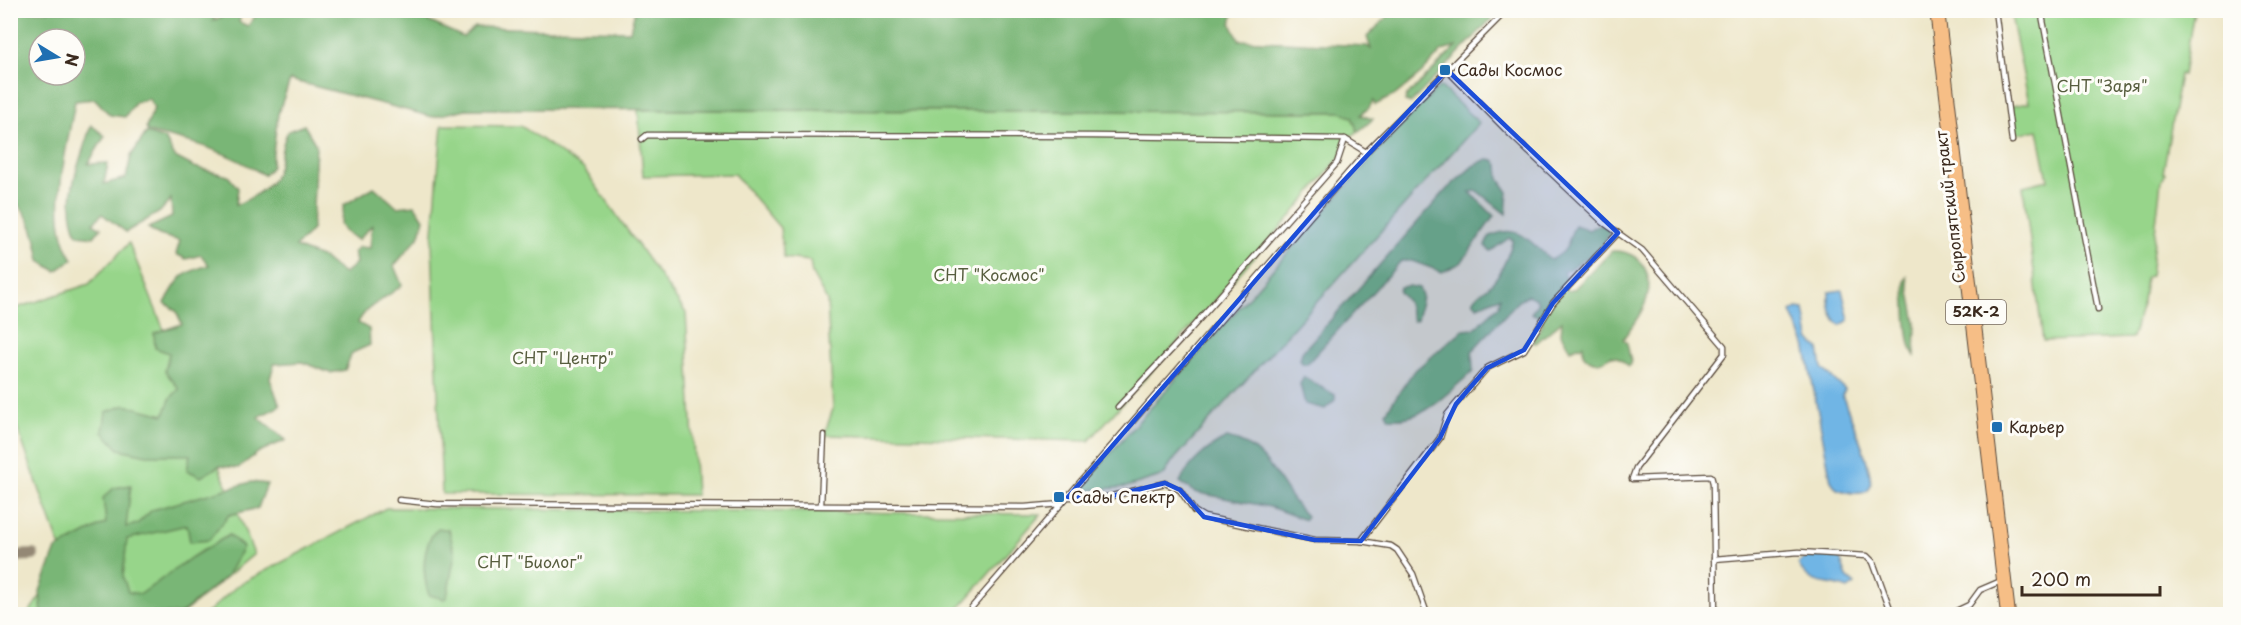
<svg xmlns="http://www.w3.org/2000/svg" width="2241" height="625" viewBox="0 0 2241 625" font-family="'Playpen Sans',sans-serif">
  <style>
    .green { fill: #97d58a; stroke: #698054; stroke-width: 1.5 }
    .forest { fill: #79b676; stroke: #5a704a; stroke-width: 1.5; fill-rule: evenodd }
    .water { fill: #6fb5e5; stroke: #557082; stroke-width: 1.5 }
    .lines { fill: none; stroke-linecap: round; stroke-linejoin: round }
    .taxiway { stroke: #948874; stroke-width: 12 }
    .street-casing { stroke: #564638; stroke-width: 7 }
    .primary-casing { stroke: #564638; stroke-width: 10 }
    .street { stroke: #fff; stroke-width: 4.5 }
    .primary { stroke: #f6be86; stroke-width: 8 }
    .marked { fill: #1d4ed8; fill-opacity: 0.2; stroke: #1d4ed8; stroke-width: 4.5; stroke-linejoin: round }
    .poi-dot { fill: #1f6fb2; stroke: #fdfcf7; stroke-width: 2 }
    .labels { text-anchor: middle; stroke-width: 6; stroke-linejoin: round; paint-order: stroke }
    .shield { fill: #fdfcf7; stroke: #75695f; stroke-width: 1.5 }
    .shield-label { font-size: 15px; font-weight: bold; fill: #3b2a1e }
    .poi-label { font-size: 16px; fill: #3b2a1e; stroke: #fdfcf7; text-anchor: start }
    .park-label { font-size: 16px; fill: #575d3e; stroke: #fdfcf7 }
    .street-label { font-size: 16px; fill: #3b2a1e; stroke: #fdfcf7 }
  </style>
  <rect width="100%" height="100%" fill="#fdfcf7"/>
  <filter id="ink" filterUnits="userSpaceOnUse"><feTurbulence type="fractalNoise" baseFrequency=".0167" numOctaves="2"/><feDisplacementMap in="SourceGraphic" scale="12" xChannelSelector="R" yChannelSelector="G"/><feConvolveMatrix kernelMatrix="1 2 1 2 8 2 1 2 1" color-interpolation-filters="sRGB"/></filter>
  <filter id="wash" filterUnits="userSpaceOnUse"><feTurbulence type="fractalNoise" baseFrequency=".008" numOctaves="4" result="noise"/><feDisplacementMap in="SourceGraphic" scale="24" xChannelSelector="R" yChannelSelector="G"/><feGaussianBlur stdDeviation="1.35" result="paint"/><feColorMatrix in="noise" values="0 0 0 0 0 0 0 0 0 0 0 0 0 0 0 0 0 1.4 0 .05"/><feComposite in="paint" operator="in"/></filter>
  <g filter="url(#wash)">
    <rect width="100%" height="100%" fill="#eee7ca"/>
    <!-- green -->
    <g class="green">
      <polygon points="2010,11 2194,11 2183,75 2180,74 2163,173 2165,173 2161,181 2150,276 2146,278 2143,302 2132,338 2043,341 2023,186 2048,180 2038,130 2015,134 2011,106 2029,103"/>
      <polygon points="1440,86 1479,123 1171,463 1164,475 1126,487 1077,491 1398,128"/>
      <polygon points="638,110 1341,112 1352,117 1358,132 1345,139 1342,155 1291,216 1089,441 824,435 833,409 827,301 812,274 810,261 784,258 780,228 734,174 643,176"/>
      <polygon points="442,125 521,126 584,169 686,313 696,495 442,494 432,244"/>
      <polygon points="129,243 254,554 182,614 28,614 65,560 11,411 11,310 89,284"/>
      <polygon points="386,508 1041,514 954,614 206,614 238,585"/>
    </g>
    <!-- forest -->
    <g class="forest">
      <path d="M 635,10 L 1234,10 L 1231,24 L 1239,40 L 1367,46 L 1371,49 L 1367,37 L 1393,11 L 1499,11 L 1411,103 L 1405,101 L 1406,97 L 1456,47 L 1442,51 L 1422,73 L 1395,95 L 1375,105 L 1373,101 L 1369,108 L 1360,115 L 1373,119 L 1358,132 L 1352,117 L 1341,112 L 466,109 L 433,117 L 290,80 L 278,114 L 271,168 L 264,175 C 225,150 193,142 148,132 L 146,128 L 154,108 L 149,99 L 136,102 L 125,117 L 110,115 L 95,99 L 75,101 C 68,147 45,218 73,259 L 56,271 L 40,261 C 36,235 31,215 11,198 L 11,11 L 216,11 L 213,21 L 232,11 L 242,11 L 239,22 L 248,26 L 259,11 L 429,11 L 428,21 L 463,37 L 475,27 L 630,31 ZM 39,39 L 75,39 L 75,75 L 39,75 Z"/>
      <path d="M 91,125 L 105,136 L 88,164 L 108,163 L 104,184 L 126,178 L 131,156 L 146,133 L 165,139 L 175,157 L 194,167 L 228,176 L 238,188 L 236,205 C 252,198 274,186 278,168 C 282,154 281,144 288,131 L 304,125 L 316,145 L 312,230 L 295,247 L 323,258 L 344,274 L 356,263 L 354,252 L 359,247 L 370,248 L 372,225 L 358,240 L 344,231 L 340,224 L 344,205 L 374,187 L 397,207 L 415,205 L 424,219 L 420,235 L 394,266 L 402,285 C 387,298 366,305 358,323 L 369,329 L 370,345 L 352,353 L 345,370 L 330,373 L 302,362 L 274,364 L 270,379 L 280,406 L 258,417 L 286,440 L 259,452 L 238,468 L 219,466 L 201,477 L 187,470 L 190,455 L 147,455 L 119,449 L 103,432 L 106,412 L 125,405 L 164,415 L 170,399 L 179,389 L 165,371 L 169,353 L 155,348 L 154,333 L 182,324 L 176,311 L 165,303 C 180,276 180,274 209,265 L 201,255 L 186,259 L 176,254 L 180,241 L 159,235 L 148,228 L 172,217 L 171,199 L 160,212 L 126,232 L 102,214 L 93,223 L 101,228 L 94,237 L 78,235 C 60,202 81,159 91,125 Z"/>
      <polygon points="1487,159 1494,160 1498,165 1499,179 1508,192 1506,214 1477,191 1470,192 1494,216 1461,263 1442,272 1412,261 1401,261 1307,364 1303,364 1300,360 1302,352 1447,189 1473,166"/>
      <path d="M 1599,224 L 1610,230 C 1607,249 1578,263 1564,272 L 1567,281 L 1565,288 L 1569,291 L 1574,289 L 1612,251 C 1639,250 1654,272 1647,298 C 1643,313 1631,327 1623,339 L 1627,343 L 1631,362 L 1629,366 L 1617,357 L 1611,356 C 1601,363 1592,366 1583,354 L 1583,345 L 1570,350 L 1561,334 L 1562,321 L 1536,343 L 1532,342 L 1543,323 L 1540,317 L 1531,313 L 1538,304 L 1536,299 L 1528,295 L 1518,301 L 1472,351 L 1473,372 C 1447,391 1426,422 1389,418 L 1386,412 L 1413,372 L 1463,330 L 1474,329 L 1499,306 L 1500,297 L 1477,306 L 1473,301 C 1478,293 1484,291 1491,284 C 1501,274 1509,253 1513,240 L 1509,238 L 1491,251 L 1485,246 L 1489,237 C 1519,222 1528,240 1551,260 C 1573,248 1565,243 1575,225 L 1589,230 Z"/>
      <path d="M 1907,277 L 1916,322 L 1915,356 C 1905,343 1906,299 1905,281 Z"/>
      <polygon points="1409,286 1419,288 1422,296 1417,320 1413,321 1407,301 1399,292 1400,287"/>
      <polygon points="1304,377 1335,395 1335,400 1325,409 1305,404 1300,384"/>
      <path d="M 1227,438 C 1272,447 1277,488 1306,516 L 1305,520 L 1270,507 L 1194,492 L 1180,482 C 1188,464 1209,446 1227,438 Z"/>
      <polygon points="251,482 267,484 258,508 229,515 209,540 190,542 187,525 127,539 123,577 128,592 141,594 192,557 229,535 243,547 227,576 180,614 42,614 40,591 56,549 106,523 103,498 114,488 131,485 126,527 137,524 152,510"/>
      <path d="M 438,528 L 449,530 L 455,554 L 447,597 L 444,599 L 429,595 C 422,575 421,544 438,528 Z"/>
    </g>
    <!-- water -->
    <g class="water">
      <path d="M 1842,290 L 1849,320 L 1841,325 C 1831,319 1828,303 1829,292 Z"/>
      <path d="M 1797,308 L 1804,309 L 1809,339 L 1819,349 L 1822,368 L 1845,390 L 1842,395 C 1848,410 1878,478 1869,489 C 1862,497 1846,492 1837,489 L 1831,481 L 1805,344 L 1791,312 Z"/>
      <path d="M 1824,555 L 1839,556 L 1847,577 L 1855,584 L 1848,589 C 1826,580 1812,589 1798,564 L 1807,557 Z"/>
    </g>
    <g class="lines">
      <!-- taxiway -->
      <polyline class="taxiway" points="10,556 33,555"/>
    </g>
  </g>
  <g filter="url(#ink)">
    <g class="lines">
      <!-- street casing -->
      <g class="street-casing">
        <g id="street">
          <polyline points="1995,10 2012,141"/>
          <polyline points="2041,10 2098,309"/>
          <polyline points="1447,70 1511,135 1604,223 1642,250 1724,346 1724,354 1636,468 1632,479 1711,476 1713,483 1715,614"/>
          <polyline points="642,139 647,135 1093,136 1345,139 1366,152"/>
          <polyline points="1118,407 1189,331 1337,163 1345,139"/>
          <polyline points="1068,497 1108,497 1165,483 1180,490 1194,511 1204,517 1315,540 1361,541 1391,546 1397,550 1413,574 1427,614"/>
          <polyline points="399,500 437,504 1025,507 1061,504"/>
          <polyline points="821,505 824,435"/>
          <polyline points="1361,541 1440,438 1447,415 1456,404 1487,368 1524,350 1553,303 1618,233"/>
          <polyline points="1714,559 1799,552 1867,556 1873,562 1892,614"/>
          <polyline points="966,614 1366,152 1507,10"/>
          <polyline points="1950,614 1969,605 1980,590 2001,581"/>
        </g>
      </g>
      <!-- primary casing -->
      <g class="primary-casing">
        <g id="primary">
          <polyline points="1934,10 2005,614"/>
          <polyline points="1940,10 2011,614"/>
        </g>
      </g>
      <!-- street -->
      <use href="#street" class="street"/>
      <!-- primary -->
      <use href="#primary" class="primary"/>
    </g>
  </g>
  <!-- marked area -->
  <path class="marked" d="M 1447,70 L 1618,233 L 1553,303 L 1524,350 L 1487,368 L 1456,404 L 1440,438 L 1361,541 L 1315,540 L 1204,517 L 1180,490 L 1165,483 L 1108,497 L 1068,497 L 1320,206 Z"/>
  <!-- markers -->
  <g class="poi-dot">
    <rect x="1439" y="64" width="12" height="12" rx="3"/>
    <rect x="1991" y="421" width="12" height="12" rx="3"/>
    <rect x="1053" y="491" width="12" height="12" rx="3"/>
  </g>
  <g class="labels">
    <!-- shield labels -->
    <rect class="shield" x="1946" y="300" width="60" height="24" rx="4.5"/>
    <g class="shield-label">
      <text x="1976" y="317">52К-2</text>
    </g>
    <!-- poi labels -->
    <g class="poi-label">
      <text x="1457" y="76">Сады Космос</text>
      <text x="2009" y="433">Карьер</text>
      <text x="1071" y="503">Сады Спектр</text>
    </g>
    <!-- park labels -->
    <g class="park-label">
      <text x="2102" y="92">СНТ "Заря"</text>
      <text x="989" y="281">СНТ "Космос"</text>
      <text x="563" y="364">СНТ "Центр"</text>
      <text x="530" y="568">СНТ "Биолог"</text>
    </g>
    <!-- street labels -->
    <g class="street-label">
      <text transform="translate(1950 207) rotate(-97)" y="6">Сыропятский тракт</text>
    </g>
  </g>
  <!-- margin -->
  <rect width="2241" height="625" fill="none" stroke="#fdfcf7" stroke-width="36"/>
  <!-- north arrow -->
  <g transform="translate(57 57) rotate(101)"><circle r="28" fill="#fdfcf7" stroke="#afa8a0" stroke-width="1.5"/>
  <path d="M0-4.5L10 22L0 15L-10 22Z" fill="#1f6fb2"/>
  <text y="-9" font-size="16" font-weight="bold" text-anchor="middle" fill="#3b2a1e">N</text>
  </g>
  <!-- scale -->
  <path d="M2022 586v9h138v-9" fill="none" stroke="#3b2a1e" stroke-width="3"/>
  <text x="2031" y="586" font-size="18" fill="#3b2a1e" stroke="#fdfcf7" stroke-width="4.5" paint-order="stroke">200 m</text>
</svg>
